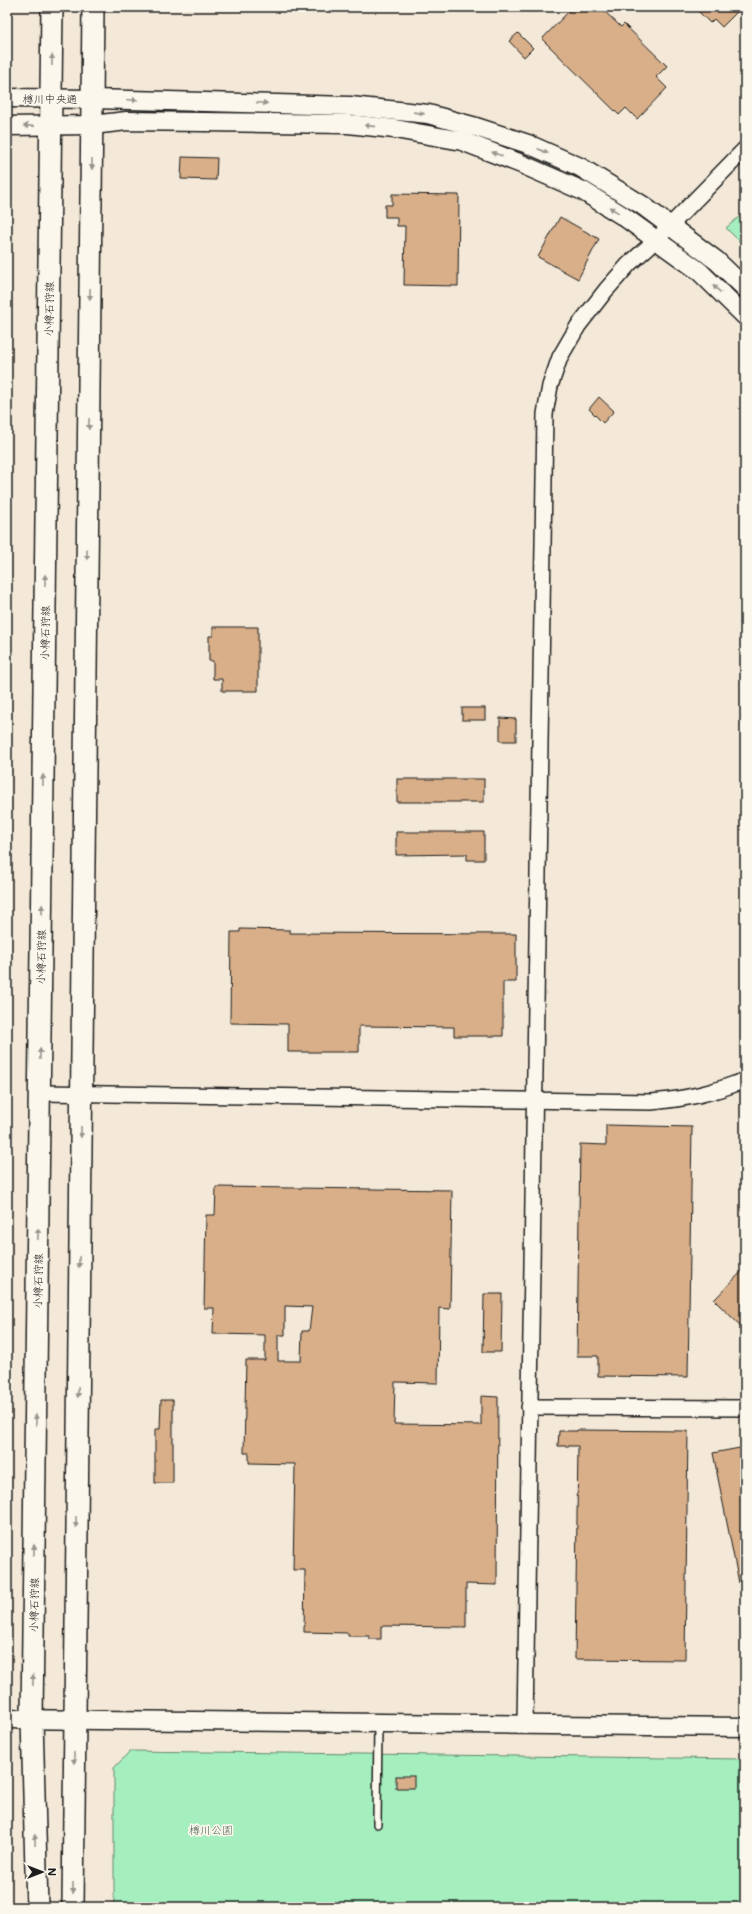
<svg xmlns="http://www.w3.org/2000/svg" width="752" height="1914" viewBox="0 0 752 1914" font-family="Mali,'Klee One',sans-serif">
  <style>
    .green { fill: #a5efbe; stroke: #60866d }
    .building { fill: #d8af89; stroke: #1c1c1c; fill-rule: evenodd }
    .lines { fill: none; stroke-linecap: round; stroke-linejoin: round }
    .service-casing { stroke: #1c1c1c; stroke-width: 10 }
    .minor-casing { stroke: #1c1c1c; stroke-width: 18 }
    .tertiary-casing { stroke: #1c1c1c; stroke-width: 21 }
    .secondary-casing { stroke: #1c1c1c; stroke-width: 24 }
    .service { stroke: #fbf7ec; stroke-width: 7 }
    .minor { stroke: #fbf7ec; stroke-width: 15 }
    .tertiary { stroke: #fbf7ec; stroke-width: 18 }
    .secondary { stroke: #fbf7ec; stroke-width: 21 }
    .oneway { fill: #97948e }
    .labels { text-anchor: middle; stroke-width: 3.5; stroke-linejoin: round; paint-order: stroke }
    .street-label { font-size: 11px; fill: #1c1c1c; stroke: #fbf7ec }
    .park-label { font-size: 11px; fill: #455b4d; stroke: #fbf7ec }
  </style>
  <rect width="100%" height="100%" fill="#f4e9d8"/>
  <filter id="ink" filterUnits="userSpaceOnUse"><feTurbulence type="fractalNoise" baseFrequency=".025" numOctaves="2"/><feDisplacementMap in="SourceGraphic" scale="8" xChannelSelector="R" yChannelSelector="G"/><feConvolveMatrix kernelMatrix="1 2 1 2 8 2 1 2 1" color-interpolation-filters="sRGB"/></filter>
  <g filter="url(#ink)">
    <!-- green -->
    <g class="green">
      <polygon points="745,212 745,247 726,228"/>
      <polygon points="130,1751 745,1759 745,1907 114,1907 114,1768"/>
    </g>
    <!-- building -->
    <g class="building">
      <polygon points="573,7 600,7 621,27 624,24 667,66 656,77 667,88 637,119 626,108 619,115 542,39"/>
      <polygon points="694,7 742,7 722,27 714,19 710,23"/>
      <polygon points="518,33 533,48 524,57 509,41"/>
      <polygon points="182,157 217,158 216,180 181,179"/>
      <polygon points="392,194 459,195 458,286 404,285 405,226 397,226 397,217 385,217 385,205 392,205"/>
      <polygon points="560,217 599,239 578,279 538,257"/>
      <polygon points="599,397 614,411 603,423 589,409"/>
      <polygon points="213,627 258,627 258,691 222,691 222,679 213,679 213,661 209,661 209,636 213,636"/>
      <rect x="462" y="708" width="23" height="12"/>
      <polygon points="500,718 516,719 516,741 500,741"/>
      <rect x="397" y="779" width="87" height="23"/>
      <polygon points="396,832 484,832 484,860 467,860 467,854 396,855"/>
      <polygon points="240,929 290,930 290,933 516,934 516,982 503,982 503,1036 454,1036 454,1027 359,1026 359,1052 288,1052 288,1024 230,1023 231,932 240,932"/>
      <polygon points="606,1125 692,1127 688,1377 598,1376 598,1356 577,1356 580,1144 606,1145"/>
      <path d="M 216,1187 L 452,1190 L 450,1309 L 439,1308 L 438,1383 L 395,1382 L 394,1424 L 481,1425 L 481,1396 L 498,1397 L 497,1585 L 466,1584 L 466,1627 L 381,1626 L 381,1639 L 369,1639 L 369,1636 L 348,1636 L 348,1633 L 304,1632 L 305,1570 L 293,1570 L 295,1464 L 249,1463 L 249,1453 L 244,1453 L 246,1360 L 265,1360 L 265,1335 L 213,1334 L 214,1308 L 204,1308 L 206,1215 L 215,1215 ZM 285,1306 L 312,1307 L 309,1331 L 302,1331 L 301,1361 L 278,1361 L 278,1335 L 285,1335 Z"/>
      <polygon points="745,1268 745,1330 714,1300"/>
      <polygon points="484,1294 502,1294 501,1352 483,1352"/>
      <polygon points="161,1400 173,1400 173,1483 155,1483 155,1429 160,1429"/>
      <polygon points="577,1430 688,1431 685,1660 575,1659 578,1446 558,1446 559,1431 577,1431"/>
      <polygon points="745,1447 745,1582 739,1583 713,1453"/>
      <rect x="396" y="1776" width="18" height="12"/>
    </g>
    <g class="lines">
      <!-- service casing -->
      <g class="service-casing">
        <polyline id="service" points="377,1824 378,1724"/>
      </g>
      <!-- minor casing -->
      <g class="minor-casing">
        <g id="minor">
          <path d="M 40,1093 L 651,1102 C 686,1099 713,1093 745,1080"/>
          <polyline points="529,1407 745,1408"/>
          <polyline points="525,1725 545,414 550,386 560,357 578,326 606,290 629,264 656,240 745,149"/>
        </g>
      </g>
      <!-- tertiary casing -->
      <g class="tertiary-casing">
        <g id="tertiary">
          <polyline points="7,98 93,99 350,106 428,114 476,127 528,144 580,167 642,205 717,261 745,288"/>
          <polyline points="7,126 92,125 127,121 348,124 395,129 462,141 519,163 583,191 623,216 699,271 745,316"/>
          <polyline points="7,1719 745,1727"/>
        </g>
      </g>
      <!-- secondary casing -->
      <g class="secondary-casing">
        <g id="secondary">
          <polyline points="37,1907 32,1719 52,7"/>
          <polyline points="73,1907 93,7"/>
        </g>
      </g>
      <!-- service -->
      <use href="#service" class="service"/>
      <!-- minor -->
      <use href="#minor" class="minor"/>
      <!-- tertiary -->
      <use href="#tertiary" class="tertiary"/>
      <!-- secondary -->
      <use href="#secondary" class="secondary"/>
    </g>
    <!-- one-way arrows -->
    <defs><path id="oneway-solid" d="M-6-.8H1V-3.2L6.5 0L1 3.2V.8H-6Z"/></defs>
    <g class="oneway">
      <use href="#oneway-solid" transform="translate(52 60) rotate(-89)"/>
      <use href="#oneway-solid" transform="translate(132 100) rotate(2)"/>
      <use href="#oneway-solid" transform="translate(262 103) rotate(2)"/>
      <use href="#oneway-solid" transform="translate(419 113) rotate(8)"/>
      <use href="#oneway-solid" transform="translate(29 126) rotate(-179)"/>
      <use href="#oneway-solid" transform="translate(370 126) rotate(-174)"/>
      <use href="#oneway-solid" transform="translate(543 151) rotate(24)"/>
      <use href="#oneway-solid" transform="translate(497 154) rotate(-160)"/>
      <use href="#oneway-solid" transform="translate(92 164) rotate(91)"/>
      <use href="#oneway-solid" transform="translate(614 210) rotate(-148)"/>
      <use href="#oneway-solid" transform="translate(717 289) rotate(-136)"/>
      <use href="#oneway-solid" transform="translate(90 294) rotate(91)"/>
      <use href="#oneway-solid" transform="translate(89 424) rotate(91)"/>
      <use href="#oneway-solid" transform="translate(87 554) rotate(91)"/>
      <use href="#oneway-solid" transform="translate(45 580) rotate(-89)"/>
      <use href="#oneway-solid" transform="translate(43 780) rotate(-89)"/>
      <use href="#oneway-solid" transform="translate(42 910) rotate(-89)"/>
      <use href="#oneway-solid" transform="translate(40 1054) rotate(-89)"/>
      <use href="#oneway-solid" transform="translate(81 1132) rotate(91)"/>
      <use href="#oneway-solid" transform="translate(38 1234) rotate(-89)"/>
      <use href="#oneway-solid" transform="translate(79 1262) rotate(91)"/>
      <use href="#oneway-solid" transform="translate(78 1392) rotate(91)"/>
      <use href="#oneway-solid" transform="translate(36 1420) rotate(-89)"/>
      <use href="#oneway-solid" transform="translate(76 1522) rotate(91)"/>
      <use href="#oneway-solid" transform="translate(34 1550) rotate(-89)"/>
      <use href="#oneway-solid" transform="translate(33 1680) rotate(-89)"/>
      <use href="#oneway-solid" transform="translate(74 1758) rotate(90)"/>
      <use href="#oneway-solid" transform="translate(35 1840) rotate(-91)"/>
      <use href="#oneway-solid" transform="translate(73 1888) rotate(90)"/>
    </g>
  </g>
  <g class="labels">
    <!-- street labels -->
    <g class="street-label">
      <text x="50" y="103">樽川中央通</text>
      <text transform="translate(49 309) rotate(-89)" y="4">小樽石狩線</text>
      <text transform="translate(45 633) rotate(-89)" y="4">小樽石狩線</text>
      <text transform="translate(41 957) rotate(-89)" y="4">小樽石狩線</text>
      <text transform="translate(38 1281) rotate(-89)" y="4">小樽石狩線</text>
      <text transform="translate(34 1605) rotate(-89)" y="4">小樽石狩線</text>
    </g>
    <!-- park labels -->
    <g class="park-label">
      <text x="211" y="1834">樽川公園</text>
    </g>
  </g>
  <!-- margin -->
  <rect width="752" height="1914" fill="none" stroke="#fbf7ec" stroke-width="24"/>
  <rect x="12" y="12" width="728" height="1890" fill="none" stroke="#1c1c1c" stroke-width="1.5" filter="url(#ink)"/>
  <!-- north arrow -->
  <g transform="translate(42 1872) rotate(90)" stroke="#fbf7ec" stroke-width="3" paint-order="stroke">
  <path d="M0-3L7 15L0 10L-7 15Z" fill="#1c1c1c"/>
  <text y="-6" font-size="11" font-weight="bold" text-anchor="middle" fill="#1c1c1c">N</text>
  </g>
</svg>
